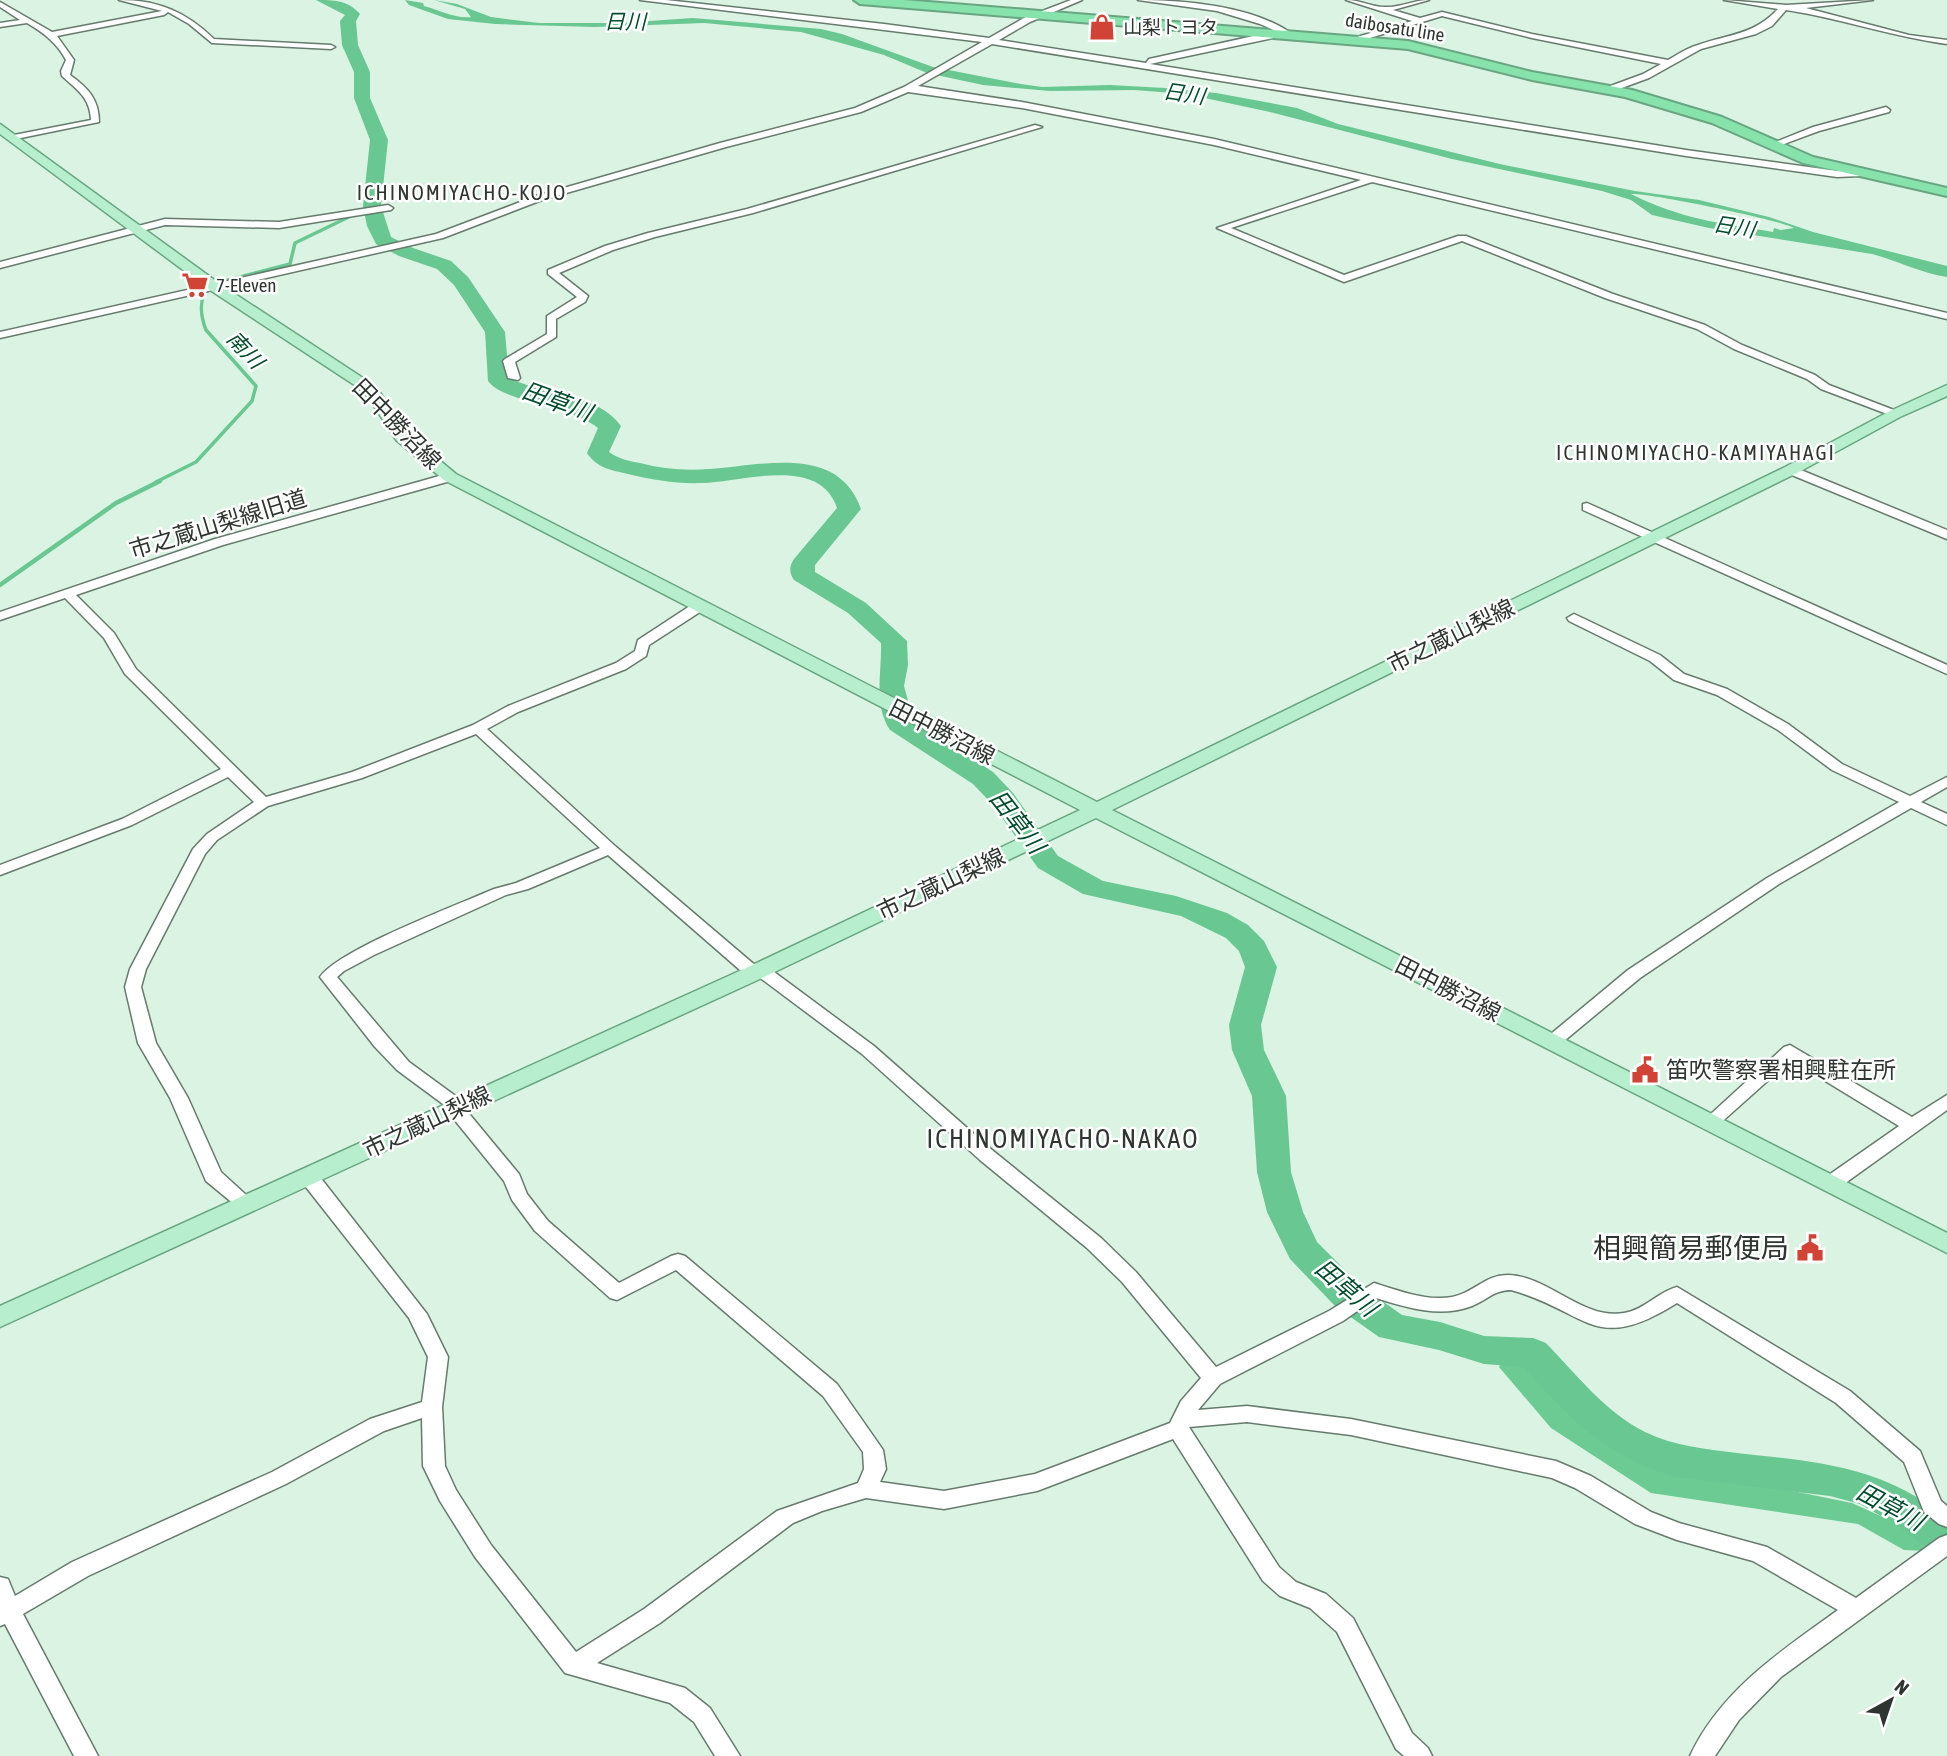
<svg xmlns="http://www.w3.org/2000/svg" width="1947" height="1756" viewBox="0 0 1947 1756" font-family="'Asap Condensed','Noto Sans JP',sans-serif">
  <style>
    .forest { fill: #6cca93 }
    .water { fill: #69c791; fill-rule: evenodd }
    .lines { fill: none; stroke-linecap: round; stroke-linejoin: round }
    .stream-far2 { stroke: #69c791; stroke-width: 2.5 }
    .stream-far1 { stroke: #69c791; stroke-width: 3.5 }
    .stream { stroke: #69c791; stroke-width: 4.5 }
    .river { fill: #69c791; fill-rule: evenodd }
    .minor-casing { stroke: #667b6d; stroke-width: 3 }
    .major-casing { stroke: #68a681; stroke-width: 3 }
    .highway-casing { stroke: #68a681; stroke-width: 4 }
    .minor { fill: #fff; fill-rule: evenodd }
    .major { fill: #b7eecd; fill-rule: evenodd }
    .highway { fill: #87e2ac; fill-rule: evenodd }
    .labels { text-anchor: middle; stroke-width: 5; stroke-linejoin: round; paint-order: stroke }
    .far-poi-label { font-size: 19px; fill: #2d3630; stroke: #fff; text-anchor: start }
    .far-street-label { font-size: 19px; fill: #2d3630; stroke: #fff }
    .far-water-label { font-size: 21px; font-style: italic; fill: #004d2b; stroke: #fff }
    .far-quarter-label { font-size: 21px; letter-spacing: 2px; fill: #2d3630; stroke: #fff }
    .street-label { font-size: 23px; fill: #2d3630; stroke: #fff }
    .poi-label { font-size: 23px; fill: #2d3630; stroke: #fff; text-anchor: start }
    .water-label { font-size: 24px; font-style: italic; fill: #004d2b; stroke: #fff }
    .quarter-label { font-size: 26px; letter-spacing: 2px; fill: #2d3630; stroke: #fff }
    .near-poi-label { font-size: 28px; fill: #2d3630; stroke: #fff; text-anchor: end }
  </style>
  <rect width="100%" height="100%" fill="#dbf3e3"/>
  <!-- forest -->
  <polygon class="forest" points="1504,1358 1533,1365 1577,1413 1628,1449 1678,1471 1733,1479 1852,1503 1907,1528 1928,1551 1904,1550 1858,1524 1651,1493 1551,1428 1499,1367"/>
  <!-- water -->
  <path class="water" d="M 405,0 L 423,3 L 424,6 C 439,10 456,19 471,17 L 465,9 L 434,0 L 457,4 L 491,17 L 539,23 L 620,23 L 693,18 L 821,29 L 842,34 L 933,67 L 1021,84 L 1042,87 L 1110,85 L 1165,88 L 1216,93 L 1297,108 L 1338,124 L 1504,165 L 1635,191 L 1699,200 L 1769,217 L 1813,232 L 1947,266 L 1947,277 C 1921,273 1898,261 1872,254 L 1709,228 L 1652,215 L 1631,200 L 1602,191 L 1452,159 L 1270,112 L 1186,94 L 1134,90 L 1050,91 L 983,85 L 927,73 L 884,55 L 801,32 L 704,23 L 595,27 L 495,24 L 448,19 L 409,5 ZM 1631,194 C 1646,192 1781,220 1794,228 L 1781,230 L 1774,228 L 1773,232 C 1719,223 1681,219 1631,194 Z"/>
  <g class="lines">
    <!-- stream-far2 -->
    <polyline class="stream-far2" points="353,215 372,206"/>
    <!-- stream-far1 -->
    <path class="stream-far1" d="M 156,482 L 196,462 L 252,401 L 256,386 L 206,330 C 200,315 199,298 209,285 L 290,264 L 295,243 L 357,213"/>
    <!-- stream -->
    <polyline class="stream" points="0,585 116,503 160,481"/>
    <!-- river -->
    <path class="river" d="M 316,0 C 334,0 348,0 360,14 L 356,21 L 358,45 L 370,72 L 370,98 L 388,140 L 381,206 L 391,237 L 413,248 L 451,261 L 468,277 L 505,332 L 509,378 C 543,395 598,393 621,426 L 609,452 C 619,459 629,461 640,463 C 662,469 686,471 709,469 C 761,466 838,443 861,509 L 815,565 L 815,572 L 866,603 L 907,641 L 908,665 L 904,686 L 913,720 L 993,772 L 1013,793 L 1058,856 L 1103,881 L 1176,896 L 1227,913 L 1248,925 L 1264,941 L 1277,967 L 1261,1025 L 1264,1050 L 1286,1096 L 1291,1172 L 1303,1212 L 1317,1242 L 1361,1286 L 1402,1315 L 1440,1322 L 1484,1336 L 1533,1338 L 1546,1343 C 1576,1374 1605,1412 1645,1432 C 1674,1446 1705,1449 1737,1453 C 1818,1462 1880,1465 1947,1518 L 1947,1558 L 1932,1553 L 1900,1527 L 1860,1504 L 1830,1496 L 1675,1477 C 1600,1452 1575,1423 1523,1367 L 1484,1364 L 1439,1350 L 1379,1337 L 1335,1306 L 1290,1259 L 1267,1212 L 1257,1172 L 1252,1096 L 1232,1050 L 1229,1025 L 1245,967 L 1239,951 L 1226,938 L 1181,916 L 1083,894 L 1038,868 L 993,805 L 973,784 L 890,730 C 873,704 882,672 881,643 L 848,613 L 794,580 C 789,573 789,566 794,559 L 837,508 C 820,455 742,482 702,483 C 677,484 653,480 628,474 C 611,470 597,468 587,453 L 598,428 C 571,406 503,402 488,381 L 485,332 L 454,285 L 437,269 L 399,256 L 376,244 L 367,226 L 363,206 L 370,140 L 354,98 L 354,72 L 342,45 L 340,21 L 345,15 Z"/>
    <!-- minor casing -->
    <g class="minor-casing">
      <g id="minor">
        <path d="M 119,0 C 159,0 186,12 214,39 L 331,45 L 335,47 L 331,49 L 212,43 L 189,24 L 168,12 L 164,15 L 57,36 L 74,60 L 70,75 C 88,88 99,99 99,122 L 11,140 L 11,136 L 14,135 L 91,120 C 90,97 77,90 62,76 L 61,71 L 66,60 C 57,43 44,33 27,23 L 0,27 L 0,23 L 20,20 L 0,7 L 0,2 L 52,32 L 162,11 Z"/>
        <path d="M 640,0 L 666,0 L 884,24 L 989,38 L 1024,18 L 1071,0 L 1082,0 L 1030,22 L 999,40 L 1146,63 L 1149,59 L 1276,31 L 1260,24 L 1217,11 L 1138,0 C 1184,0 1254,6 1292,34 L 1150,64 L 1686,150 L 1837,171 L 1860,170 L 1865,173 L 1860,176 L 1837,177 L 1686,156 L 992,44 L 918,86 L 1022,102 L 1214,139 L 1947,313 L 1947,319 L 1372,182 L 1231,228 L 1344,275 L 1458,236 L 1466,236 L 1613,294 L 1705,325 L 1742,345 L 1815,375 L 1829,385 L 1899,412 L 1899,416 L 1895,417 L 1821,389 L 1807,379 L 1734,349 L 1697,329 L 1605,298 L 1462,241 L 1344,282 L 1217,228 L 1361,180 L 1214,145 L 1022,108 L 908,92 L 861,112 L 726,147 L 542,200 L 443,238 L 0,338 L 0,332 L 436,234 L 536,196 L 720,143 L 855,108 L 904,87 L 982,42 Z"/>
        <path d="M 1346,0 C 1360,0 1372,7 1385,7 C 1399,8 1414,0 1429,0 L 1393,10 L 1420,18 L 1442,12 L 1532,34 L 1668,60 C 1677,55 1687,48 1698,45 C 1729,34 1754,35 1778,9 L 1724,0 L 1786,5 L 1873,0 L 1806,8 L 1909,35 L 1947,40 L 1947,44 C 1892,37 1841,18 1786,10 L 1772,26 L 1756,34 L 1701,49 L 1649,78 L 1608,93 L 1604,90 L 1605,88 L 1643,74 L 1661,64 L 1532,38 L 1442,16 L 1360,41 L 1357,37 L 1412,21 Z"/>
        <polygon points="1886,107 1890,110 1889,112 1819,131 1776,147 1768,145 1813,127"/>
        <polygon points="1035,125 1042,127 753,213 655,237 613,250 559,273 588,296 585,302 556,319 556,337 515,362 520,378 518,380 508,378 503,361 505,359 547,334 547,316 577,297 548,274 548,270 605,246 648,233 747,209"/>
        <polygon points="388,205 393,208 391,210 279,228 165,225 0,268 0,262 165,219 279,222"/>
        <polygon points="1791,466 1947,530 1947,539 1787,473 1785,470"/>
        <path d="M 450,473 L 454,474 L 454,480 L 223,545 L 76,595 L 114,633 L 136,669 L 266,797 L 352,772 L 473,725 L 508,706 L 616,663 L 635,651 L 638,640 L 693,604 L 703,604 L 703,610 L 649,645 L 646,656 L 626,669 L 518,712 L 487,729 L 615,846 L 756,966 L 766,966 L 874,1046 L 992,1150 L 1101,1238 L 1136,1272 L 1216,1367 L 1329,1311 L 1374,1283 C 1400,1291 1437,1306 1464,1293 C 1480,1286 1489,1275 1508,1275 C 1549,1276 1582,1320 1624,1313 C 1644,1310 1658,1292 1677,1287 L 1850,1391 L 1920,1451 L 1941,1501 L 1947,1506 L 1947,1527 L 1939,1524 L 1924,1512 L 1904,1462 L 1836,1403 L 1677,1303 C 1593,1356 1588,1311 1511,1290 C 1494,1290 1487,1300 1472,1306 C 1440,1318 1408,1308 1376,1298 L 1343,1321 L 1220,1384 L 1198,1410 L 1247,1406 L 1351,1419 L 1556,1461 L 1591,1476 L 1651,1512 L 1679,1523 L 1767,1547 L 1856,1598 L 1939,1538 L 1947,1535 L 1947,1556 L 1781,1677 L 1739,1720 L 1715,1756 L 1690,1756 C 1720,1691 1782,1650 1838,1610 L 1753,1561 L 1677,1540 L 1635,1524 L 1575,1488 L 1552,1478 L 1351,1435 L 1247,1422 L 1189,1427 L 1279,1567 L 1296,1582 L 1326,1594 L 1353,1618 L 1412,1733 L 1428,1748 L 1432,1756 L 1404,1756 L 1396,1749 L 1337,1632 L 1310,1608 L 1280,1596 L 1263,1581 L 1173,1439 L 1037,1491 L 944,1509 L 866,1498 L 822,1511 L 793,1523 L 660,1623 L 597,1663 L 685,1688 L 710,1708 L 740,1756 L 715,1756 L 694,1722 L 670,1703 L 565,1673 L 475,1557 L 440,1501 L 423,1466 L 422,1418 L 384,1431 L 286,1484 L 88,1576 L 23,1614 L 98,1756 L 74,1756 L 5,1624 L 0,1626 L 0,1577 L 8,1579 L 15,1596 L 72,1562 L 272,1472 L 370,1419 L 422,1402 L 428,1357 L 409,1318 L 302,1182 L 300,1177 L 302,1172 L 316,1172 L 427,1314 L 448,1357 L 442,1407 L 445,1466 L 456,1490 L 491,1545 L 576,1652 L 644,1609 L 777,1511 L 858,1483 L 864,1469 L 863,1452 L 823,1396 L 676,1270 L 617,1300 L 610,1298 L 535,1231 L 512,1200 L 504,1181 L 449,1113 L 447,1107 L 397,1070 L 375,1047 L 320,977 C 340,949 457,905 494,889 L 516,883 L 600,848 L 476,734 L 362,778 L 268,806 L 217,840 L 205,854 L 146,969 L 141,987 L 156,1043 L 188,1098 L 221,1172 L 256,1204 L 254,1209 L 240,1209 L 206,1181 L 170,1098 L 138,1043 L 125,987 L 130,969 L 193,849 L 207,834 L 254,802 L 228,777 L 132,825 L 0,875 L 0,865 L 122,819 L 221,769 L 125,674 L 104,638 L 65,598 L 0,620 L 0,612 L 215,539 ZM 608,855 L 748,977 L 759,977 L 862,1054 L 980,1160 L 1087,1248 L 1122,1282 L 1201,1378 L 1181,1401 L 1170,1423 L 1035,1474 L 944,1491 L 880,1482 L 886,1469 L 883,1450 L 837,1384 L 685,1256 L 678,1254 L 671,1256 L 619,1283 L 548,1221 L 527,1194 L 519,1174 L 466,1110 L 468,1107 L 465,1103 L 409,1062 L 337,977 L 344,971 L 374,955 L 506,895 L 528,889 Z"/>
        <polygon points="1587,503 1947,665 1947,674 1583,510 1583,504"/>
        <polygon points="1574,614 1660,655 1684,674 1727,689 1788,724 1842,764 1910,796 1947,777 1947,787 1921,802 1947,814 1947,825 1911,808 1779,884 1640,978 1558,1046 1546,1046 1543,1042 1546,1038 1628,970 1767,878 1899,802 1832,770 1778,730 1717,695 1674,680 1650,661 1569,621 1567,618"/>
        <polygon points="1790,1045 1912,1117 1947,1095 1947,1110 1837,1189 1823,1189 1821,1184 1823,1179 1899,1126 1791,1060 1716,1127 1704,1127 1701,1123 1784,1047"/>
      </g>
    </g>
    <!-- major casing -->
    <g class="major-casing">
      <polygon id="major" points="0,124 220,284 366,380 379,391 408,434 456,474 1097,802 1785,467 1890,411 1947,385 1947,396 1900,417 1797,473 1112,810 1947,1233 1947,1253 1096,818 762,978 0,1327 0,1306 746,968 1080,810 444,480 396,440 368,397 356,386 210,290 0,134"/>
    </g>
    <!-- highway casing -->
    <g class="highway-casing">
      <polygon id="highway" points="854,0 904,0 1408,41 1532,72 1632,90 1722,117 1813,157 1947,188 1947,196 1803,163 1712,123 1625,97 1532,80 1408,49 860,4"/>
    </g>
    <!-- minor -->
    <use href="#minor" class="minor"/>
    <!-- major -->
    <use href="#major" class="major"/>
    <!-- highway -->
    <use href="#highway" class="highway"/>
  </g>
  <!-- icons -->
  <defs>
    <g id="shop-bare" transform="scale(2.1)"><path d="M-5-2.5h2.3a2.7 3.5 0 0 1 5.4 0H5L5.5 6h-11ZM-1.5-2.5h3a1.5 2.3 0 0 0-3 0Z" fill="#d04335" stroke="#fff" stroke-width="2.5" paint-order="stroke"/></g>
    <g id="supermarket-bare" transform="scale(2.1)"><path d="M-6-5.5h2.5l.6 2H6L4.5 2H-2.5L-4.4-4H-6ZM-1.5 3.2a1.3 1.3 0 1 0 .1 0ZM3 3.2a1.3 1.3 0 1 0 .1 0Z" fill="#d04335" stroke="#fff" stroke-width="2.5" paint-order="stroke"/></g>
    <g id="civic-bare" transform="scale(2.1)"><path d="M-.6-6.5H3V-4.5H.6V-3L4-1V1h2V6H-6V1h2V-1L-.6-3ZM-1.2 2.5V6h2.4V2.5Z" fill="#d04335" stroke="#fff" stroke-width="2.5" paint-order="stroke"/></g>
  </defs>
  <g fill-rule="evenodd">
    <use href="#shop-bare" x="1102" y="27"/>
    <use href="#supermarket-bare" x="195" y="285"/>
    <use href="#civic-bare" x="1645" y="1070"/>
    <use href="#civic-bare" x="1810" y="1248"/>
  </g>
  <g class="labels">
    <!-- far-poi labels -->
    <g class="far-poi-label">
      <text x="1123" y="34">山梨トヨタ</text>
      <text x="216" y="292">7-Eleven</text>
    </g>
    <!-- far-street labels -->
    <g class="far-street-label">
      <text transform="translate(1395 27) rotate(9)" y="7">daibosatu line</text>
    </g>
    <!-- far-water labels -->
    <g class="far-water-label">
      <text x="625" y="29">日川</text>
      <text transform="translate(1184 94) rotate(8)" y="7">日川</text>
      <text transform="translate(1734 227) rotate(9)" y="7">日川</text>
      <text transform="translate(245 350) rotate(47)" y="7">南川</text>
    </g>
    <!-- far-quarter labels -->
    <g class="far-quarter-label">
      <text x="462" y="200">ICHINOMIYACHO-KOJO</text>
      <text x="1696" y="460">ICHINOMIYACHO-KAMIYAHAGI</text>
    </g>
    <!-- street labels -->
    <g class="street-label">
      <text transform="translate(397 424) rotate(46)" y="8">田中勝沼線</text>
      <text transform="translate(218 524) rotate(-17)" y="8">市之蔵山梨線旧道</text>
      <text transform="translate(1451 636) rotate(-26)" y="8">市之蔵山梨線</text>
      <text transform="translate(942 732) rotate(27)" y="8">田中勝沼線</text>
      <text transform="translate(941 884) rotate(-25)" y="8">市之蔵山梨線</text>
      <text transform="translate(1448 989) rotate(27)" y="8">田中勝沼線</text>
      <text transform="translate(427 1122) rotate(-25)" y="8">市之蔵山梨線</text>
    </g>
    <!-- poi labels -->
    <g class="poi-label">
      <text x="1666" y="1078">笛吹警察署相興駐在所</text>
    </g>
    <!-- water labels -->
    <g class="water-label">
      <text transform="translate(557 402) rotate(20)" y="8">田草川</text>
      <text transform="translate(1017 822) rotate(52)" y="8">田草川</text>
      <text transform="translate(1346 1288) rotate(41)" y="8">田草川</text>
      <text transform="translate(1890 1507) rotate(28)" y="8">田草川</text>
    </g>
    <!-- quarter labels -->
    <g class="quarter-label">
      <text x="1063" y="1148">ICHINOMIYACHO-NAKAO</text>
    </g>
    <!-- near-poi labels -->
    <g class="near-poi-label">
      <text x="1789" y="1258">相興簡易郵便局</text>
    </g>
  </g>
  <!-- north arrow -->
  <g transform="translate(1891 1700) rotate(40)" stroke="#ffffff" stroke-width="5" paint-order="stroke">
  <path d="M0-5L12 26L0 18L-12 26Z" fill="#2d3630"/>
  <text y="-10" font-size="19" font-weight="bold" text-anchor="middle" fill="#2d3630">N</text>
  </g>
</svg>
